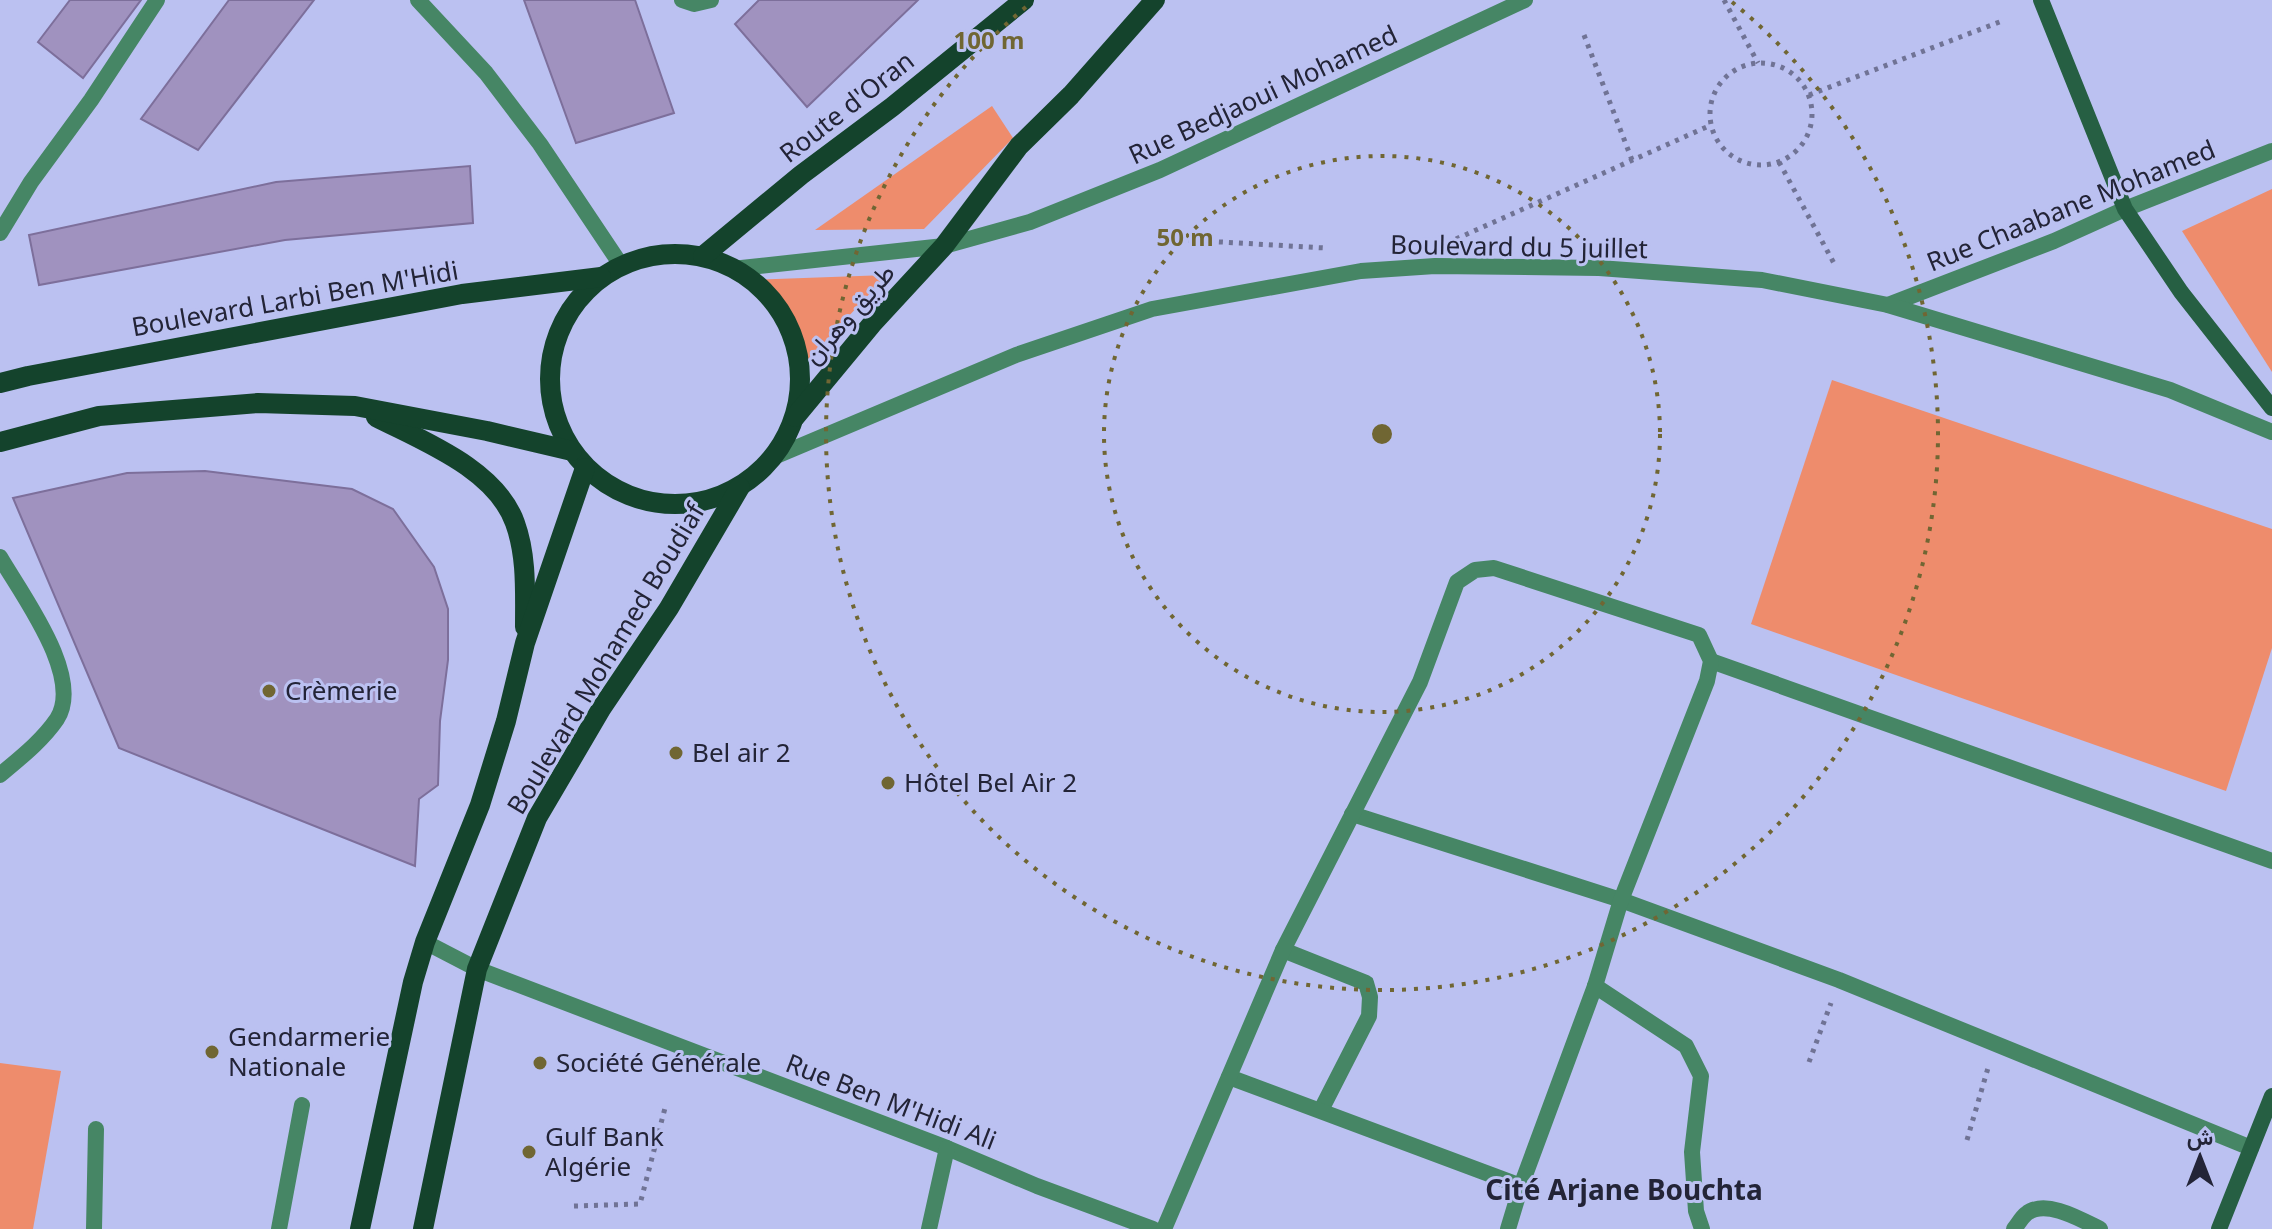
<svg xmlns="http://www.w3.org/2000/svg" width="2272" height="1229" viewBox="0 0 2272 1229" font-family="'Noto Sans',Vazirmatn,sans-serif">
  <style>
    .green { fill: #ee8c6c }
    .building { fill: #a092bf; stroke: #7d6f9b; stroke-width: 2 }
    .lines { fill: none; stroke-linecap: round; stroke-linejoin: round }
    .path { stroke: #707395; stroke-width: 5; stroke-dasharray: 4 6; stroke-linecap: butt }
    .lane { stroke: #468665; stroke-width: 16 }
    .street { stroke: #468665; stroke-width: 16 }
    .secondary { stroke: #265f43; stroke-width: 16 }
    .primary { stroke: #14432c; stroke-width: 20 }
    .ring { fill: none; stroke: #706633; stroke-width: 4; stroke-dasharray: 4 8 }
    .poi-dot { fill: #706633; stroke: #bbc1f1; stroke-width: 3 }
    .labels { text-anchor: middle; stroke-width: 6; stroke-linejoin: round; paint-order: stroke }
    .street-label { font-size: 26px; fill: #232437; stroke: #bbc1f1 }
    .poi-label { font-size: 26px; fill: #232437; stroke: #bbc1f1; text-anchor: start }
    .neighbourhood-label { font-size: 28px; font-weight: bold; fill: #232437; stroke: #bbc1f1 }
    .centre { fill: #706633; stroke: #bbc1f1; stroke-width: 4 }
    .ring-label { font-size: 24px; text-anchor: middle; font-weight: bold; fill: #706633; stroke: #bbc1f1; stroke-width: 6; stroke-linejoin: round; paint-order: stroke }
  </style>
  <rect width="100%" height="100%" fill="#bbc1f1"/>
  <!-- green -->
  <g class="green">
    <polygon points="992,106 1013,138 924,229 815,230"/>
    <polygon points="2272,189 2272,372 2182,231"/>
    <path d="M 887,275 L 807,361 C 795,322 782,306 751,280 Z"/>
    <polygon points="1832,380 2272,529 2272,648 2226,791 1751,624"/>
    <polygon points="0,1063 61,1071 33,1229 0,1229"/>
  </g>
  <!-- building -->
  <g class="building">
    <polygon points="70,0 141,0 83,78 38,42"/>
    <polygon points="229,0 314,0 198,150 141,119"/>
    <polygon points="524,0 635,0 674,113 576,143"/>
    <polygon points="759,0 918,0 807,107 735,24"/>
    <polygon points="470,166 473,223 285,240 39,285 29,235 276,182"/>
    <polygon points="205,471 352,489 393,509 434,567 448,609 448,660 440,721 438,785 419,799 415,866 119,748 13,498 127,473"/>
  </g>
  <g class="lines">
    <!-- path -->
    <g class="path">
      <polyline points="1724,0 1758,63"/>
      <polyline points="1584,35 1632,160"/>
      <circle cx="1761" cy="114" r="51"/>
      <polyline points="1809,95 2002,21"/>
      <polyline points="1779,162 1836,267"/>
      <polyline points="1169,239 1325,248"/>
      <polyline points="1456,239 1711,125"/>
      <polyline points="1809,1062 1831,1003"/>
      <polyline points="1967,1140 1988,1068"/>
      <polyline points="574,1206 640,1204 665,1108"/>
    </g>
    <!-- lane -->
    <polyline class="lane" points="1283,950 1366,983 1370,997 1369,1016 1321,1110"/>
    <!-- street -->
    <g class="street">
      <polyline points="418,0 486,73 540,144 621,265"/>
      <polyline points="682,0 694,4 711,0"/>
      <polyline points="0,233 31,182 91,100 157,0"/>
      <polyline points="732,269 944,246 1030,222 1160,170 1525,0"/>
      <polyline points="1888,305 2054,241 2125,209 2272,151"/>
      <polyline points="774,457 1016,355 1152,309 1361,271 1435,266 1599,268 1762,280 1888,305 2170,390 2272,432"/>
      <path d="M 0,557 C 22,595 84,677 57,719 C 42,741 20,758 0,775"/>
      <polyline points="1711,661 2272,861"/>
      <polyline points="1352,814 1621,900 1839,980 2251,1148"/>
      <polyline points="425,942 477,969 947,1148 1037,1186 1153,1229"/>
      <polyline points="1595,986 1686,1046 1701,1076 1692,1152 1696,1211 1702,1229"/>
      <polyline points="1229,1077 1521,1186"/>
      <polyline points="94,1229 96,1129"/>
      <polyline points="279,1229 302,1105"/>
      <polyline points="929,1229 947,1148"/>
      <polyline points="1164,1229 1283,950 1420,682 1457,582 1475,570 1494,568 1699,635 1711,661 1707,681 1621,900 1595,986 1521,1186 1508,1229"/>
      <path d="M 2014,1229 C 2018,1224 2022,1217 2026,1214 C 2045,1198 2082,1220 2100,1229"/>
    </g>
    <!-- secondary -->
    <g class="secondary">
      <polyline points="2041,0 2125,209 2181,292 2272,408"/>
      <polyline points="2219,1229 2272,1096"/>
    </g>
    <!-- primary -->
    <g class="primary">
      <circle cx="675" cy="379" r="125"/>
      <polyline points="703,256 801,175 892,107 1024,0"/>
      <polyline points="0,383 28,376 462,294 601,277"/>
      <path d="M 376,417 C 423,441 496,469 515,523 C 527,556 525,592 525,627"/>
      <polyline points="795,417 872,324 944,246 1019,146 1071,95 1155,0"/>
      <polyline points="0,442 99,416 258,403 355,406 487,431 572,451"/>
      <polyline points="360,1229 413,982 425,942 480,805 506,721 525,643 585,468"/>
      <polyline points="423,1229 477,969 537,818 601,709 669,608 740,487"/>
    </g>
  </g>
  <!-- distance rings -->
  <g class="ring">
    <circle cx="1382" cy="434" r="278"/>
    <path d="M1732 2A556 556 0 1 1 1032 2"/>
  </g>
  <!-- markers -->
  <g class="poi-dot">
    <circle cx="269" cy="691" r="8"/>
    <circle cx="676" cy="753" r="8"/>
    <circle cx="888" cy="783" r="8"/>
    <circle cx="212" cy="1052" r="8"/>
    <circle cx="540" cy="1063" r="8"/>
    <circle cx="529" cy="1152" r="8"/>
  </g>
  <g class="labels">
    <!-- street labels -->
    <g class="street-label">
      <text transform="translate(1263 95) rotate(-25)" y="9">Rue Bedjaoui Mohamed</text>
      <text transform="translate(847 107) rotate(-38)" y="9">Route d'Oran</text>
      <text transform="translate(2071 206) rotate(-22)" y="9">Rue Chaabane Mohamed</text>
      <text transform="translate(1519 247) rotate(1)" y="9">Boulevard du 5 juillet</text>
      <text transform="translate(295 299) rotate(-10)" y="9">Boulevard Larbi Ben M'Hidi</text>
      <text transform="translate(849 314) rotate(-49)" y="9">طريق وهران</text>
      <text transform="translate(606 659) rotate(-59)" y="9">Boulevard Mohamed Boudiaf</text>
      <text transform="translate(891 1102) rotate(21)" y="9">Rue Ben M'Hidi Ali</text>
    </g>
    <!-- poi labels -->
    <g class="poi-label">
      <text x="285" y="700">Crèmerie</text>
      <text x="692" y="762">Bel air 2</text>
      <text x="904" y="792">Hôtel Bel Air 2</text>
      <text x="228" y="1046">Gendarmerie<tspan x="228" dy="30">Nationale</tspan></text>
      <text x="556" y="1072">Société Générale</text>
      <text x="545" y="1146">Gulf Bank<tspan x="545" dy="30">Algérie</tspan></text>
    </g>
    <!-- neighbourhood labels -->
    <g class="neighbourhood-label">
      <text x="1624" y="1200">Cité Arjane Bouchta</text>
    </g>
  </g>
  <circle cx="1382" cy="434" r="12" class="centre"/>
  <g class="ring-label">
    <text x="989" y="49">100 m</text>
    <text x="1185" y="246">50 m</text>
  </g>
  <!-- north arrow -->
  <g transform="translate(2200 1157)" stroke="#bbc1f1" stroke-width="6" paint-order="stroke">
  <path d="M0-6L14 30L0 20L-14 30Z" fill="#232437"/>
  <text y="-12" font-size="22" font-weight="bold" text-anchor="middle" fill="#232437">ش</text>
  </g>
</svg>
